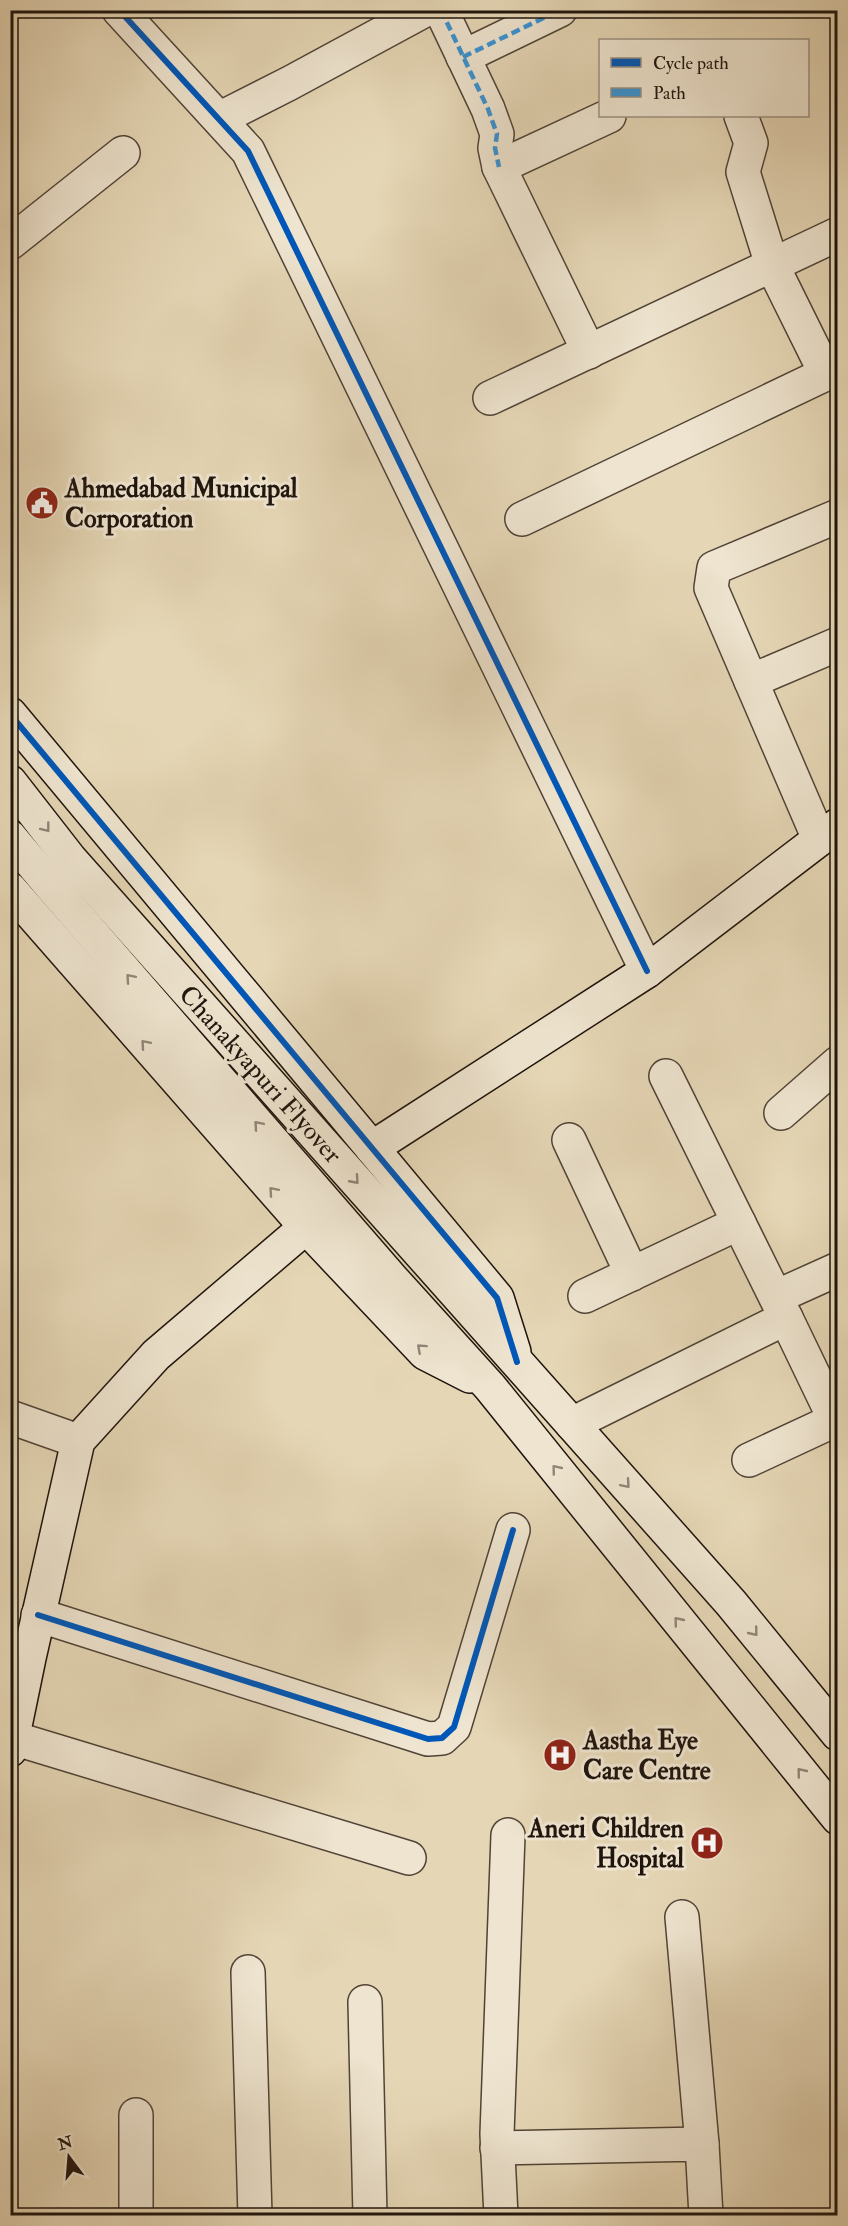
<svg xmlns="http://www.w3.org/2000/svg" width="848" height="2226" viewBox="0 0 848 2226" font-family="'IM FELL Double Pica',serif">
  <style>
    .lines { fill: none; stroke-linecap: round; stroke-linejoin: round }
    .street-casing { stroke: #504437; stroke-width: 36 }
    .secondary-casing { stroke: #1e140d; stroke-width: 36 }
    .street { stroke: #eee4cf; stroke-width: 33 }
    .secondary { stroke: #eee4cf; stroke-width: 33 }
    .quiet { stroke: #3a93d2; stroke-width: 4.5; stroke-dasharray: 9 4.5; stroke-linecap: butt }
    .cycleway-casing { stroke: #eee4cf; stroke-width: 10 }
    .cycleway { stroke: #0057b8; stroke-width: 6 }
    .oneway { stroke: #908678 }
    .labels { text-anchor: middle; stroke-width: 6; stroke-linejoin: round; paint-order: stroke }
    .poi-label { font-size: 26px; font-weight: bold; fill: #1e140d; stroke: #eee4cf; text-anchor: start }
    .street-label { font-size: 26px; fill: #1e140d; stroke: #eee4cf }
  </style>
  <rect width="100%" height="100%" fill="#e5d6b5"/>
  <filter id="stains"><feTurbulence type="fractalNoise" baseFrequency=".00333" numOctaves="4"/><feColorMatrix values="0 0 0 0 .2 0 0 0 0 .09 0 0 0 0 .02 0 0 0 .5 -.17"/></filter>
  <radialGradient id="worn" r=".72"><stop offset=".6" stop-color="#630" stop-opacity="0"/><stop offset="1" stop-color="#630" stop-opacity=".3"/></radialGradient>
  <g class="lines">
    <!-- street casing -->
    <g class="street-casing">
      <g id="street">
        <polyline points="119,10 248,151 647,971"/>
        <polyline points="441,10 488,109 497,134 495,148 499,167 589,352"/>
        <polyline points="463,57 560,10"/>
        <polyline points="741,116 751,143 743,172 772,265 826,374"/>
        <polyline points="219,119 290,83 425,10"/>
        <polyline points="499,167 609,116"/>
        <polyline points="10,243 123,153"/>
        <polyline points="490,398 838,234"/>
        <polyline points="522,519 838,368"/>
        <polyline points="751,681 838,644"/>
        <polyline points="819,839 711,588 714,568 838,516"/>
        <polyline points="666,1076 786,1318"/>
        <polyline points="781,1113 838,1063"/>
        <polyline points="569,1140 632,1274"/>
        <polyline points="585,1296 739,1223"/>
        <polyline points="776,1297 836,1270 838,1273"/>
        <polyline points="10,1417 78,1441"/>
        <polyline points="572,1424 786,1318 838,1426"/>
        <polyline points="749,1460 835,1420"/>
        <polyline points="38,1615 428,1739 442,1738 454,1727 513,1530"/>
        <polyline points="13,1738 409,1858"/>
        <polyline points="682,1917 702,2144"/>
        <polyline points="248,1972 255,2216"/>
        <polyline points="365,2002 370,2216"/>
        <polyline points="136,2115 136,2216"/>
        <polyline points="497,2148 702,2144 706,2216"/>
        <polyline points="501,2216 497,2134 508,1835"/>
      </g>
    </g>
    <!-- secondary casing -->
    <g class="secondary-casing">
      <g id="secondary">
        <polyline points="10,714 497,1298 514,1352"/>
        <polyline points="10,782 70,859 731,1603 838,1734"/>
        <polyline points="10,837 51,886 393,1280 490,1387 838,1818"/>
        <polyline points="10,889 306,1227 425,1353 470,1376"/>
        <polyline points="372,1148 647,971 838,825"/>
        <polyline points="10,1750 29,1658 78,1441 156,1355 306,1227"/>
      </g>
    </g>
    <!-- street -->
    <use href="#street" class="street"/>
    <!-- secondary -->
    <use href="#secondary" class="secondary"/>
    <!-- quiet -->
    <g class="quiet">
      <polyline points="441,10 488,109 497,134 495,148 499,167"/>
      <polyline points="463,57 560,10"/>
    </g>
    <!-- cycleway casing -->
    <g class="cycleway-casing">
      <g id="cycleway">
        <polyline points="119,10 248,151 647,971"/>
        <polyline points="10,714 497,1298 517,1362"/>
        <polyline points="38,1615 428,1739 442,1738 454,1727 513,1530"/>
      </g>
    </g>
    <!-- cycleway -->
    <use href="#cycleway" class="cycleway"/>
  </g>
  <!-- one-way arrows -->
  <defs><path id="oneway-chevron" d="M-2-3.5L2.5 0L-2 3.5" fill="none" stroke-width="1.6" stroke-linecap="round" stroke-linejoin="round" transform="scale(1.5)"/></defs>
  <g class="oneway">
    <use href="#oneway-chevron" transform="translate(46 828) rotate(52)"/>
    <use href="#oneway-chevron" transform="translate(130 978) rotate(-131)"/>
    <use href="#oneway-chevron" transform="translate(145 1044) rotate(-131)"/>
    <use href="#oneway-chevron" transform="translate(258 1125) rotate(-131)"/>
    <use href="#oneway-chevron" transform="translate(355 1180) rotate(48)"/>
    <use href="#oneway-chevron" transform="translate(273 1191) rotate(-131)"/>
    <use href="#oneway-chevron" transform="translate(421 1348) rotate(-138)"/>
    <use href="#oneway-chevron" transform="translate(556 1469) rotate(-129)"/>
    <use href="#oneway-chevron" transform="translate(626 1484) rotate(49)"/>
    <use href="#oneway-chevron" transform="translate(678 1621) rotate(-129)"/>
    <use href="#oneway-chevron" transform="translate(754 1632) rotate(51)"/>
    <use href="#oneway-chevron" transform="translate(801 1772) rotate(-129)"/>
  </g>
  <!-- icons -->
  <defs>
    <g id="civic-disc" transform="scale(1.725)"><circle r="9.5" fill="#8f2418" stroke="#eee4cf"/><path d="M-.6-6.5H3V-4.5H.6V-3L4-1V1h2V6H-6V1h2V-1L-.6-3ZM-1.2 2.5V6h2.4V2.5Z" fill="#fff"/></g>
    <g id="hospital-disc" transform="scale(1.725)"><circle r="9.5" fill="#8f2418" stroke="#eee4cf"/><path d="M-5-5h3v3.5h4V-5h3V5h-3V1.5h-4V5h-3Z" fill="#fff"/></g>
  </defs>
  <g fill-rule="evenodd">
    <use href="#civic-disc" x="42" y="503"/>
    <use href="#hospital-disc" x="560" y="1755"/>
    <use href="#hospital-disc" x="707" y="1843"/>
  </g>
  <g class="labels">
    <!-- poi labels -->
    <g class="poi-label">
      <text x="65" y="497">Ahmedabad Municipal<tspan x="65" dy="30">Corporation</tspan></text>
      <text x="583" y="1749">Aastha Eye<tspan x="583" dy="30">Care Centre</tspan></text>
      <text x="684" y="1837" text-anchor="end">Aneri Children<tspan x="684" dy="30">Hospital</tspan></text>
    </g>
    <!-- street labels -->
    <g class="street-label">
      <text transform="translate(261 1074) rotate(48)" y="9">Chanakyapuri Flyover</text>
    </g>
  </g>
  <!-- margin -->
  <rect width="848" height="2226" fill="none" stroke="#e5d6b5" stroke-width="36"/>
  <rect x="12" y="12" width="824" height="2202" fill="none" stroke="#1e140d" stroke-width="3"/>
  <rect x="18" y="18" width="812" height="2190" fill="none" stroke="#1e140d" stroke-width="1.5"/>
  <!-- legend -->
  <rect x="599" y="39" width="210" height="78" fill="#eee4cf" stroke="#9b9181" stroke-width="1.5"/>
  <rect x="611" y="58" width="30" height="9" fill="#0057b8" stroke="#9b9181" stroke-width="1.5"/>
  <text x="653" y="69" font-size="18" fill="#1e140d">Cycle path</text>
  <rect x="611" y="88" width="30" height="9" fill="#3a93d2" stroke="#9b9181" stroke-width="1.5"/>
  <text x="653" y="99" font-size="18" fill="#1e140d">Path</text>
  <!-- north arrow -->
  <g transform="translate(69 2157) rotate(344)" stroke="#eee4cf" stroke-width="4.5" paint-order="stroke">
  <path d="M0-4.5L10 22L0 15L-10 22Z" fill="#1e140d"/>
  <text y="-9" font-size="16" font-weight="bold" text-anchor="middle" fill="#1e140d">N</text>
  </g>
  <rect width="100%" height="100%" filter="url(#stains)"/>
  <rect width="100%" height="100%" fill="url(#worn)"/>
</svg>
